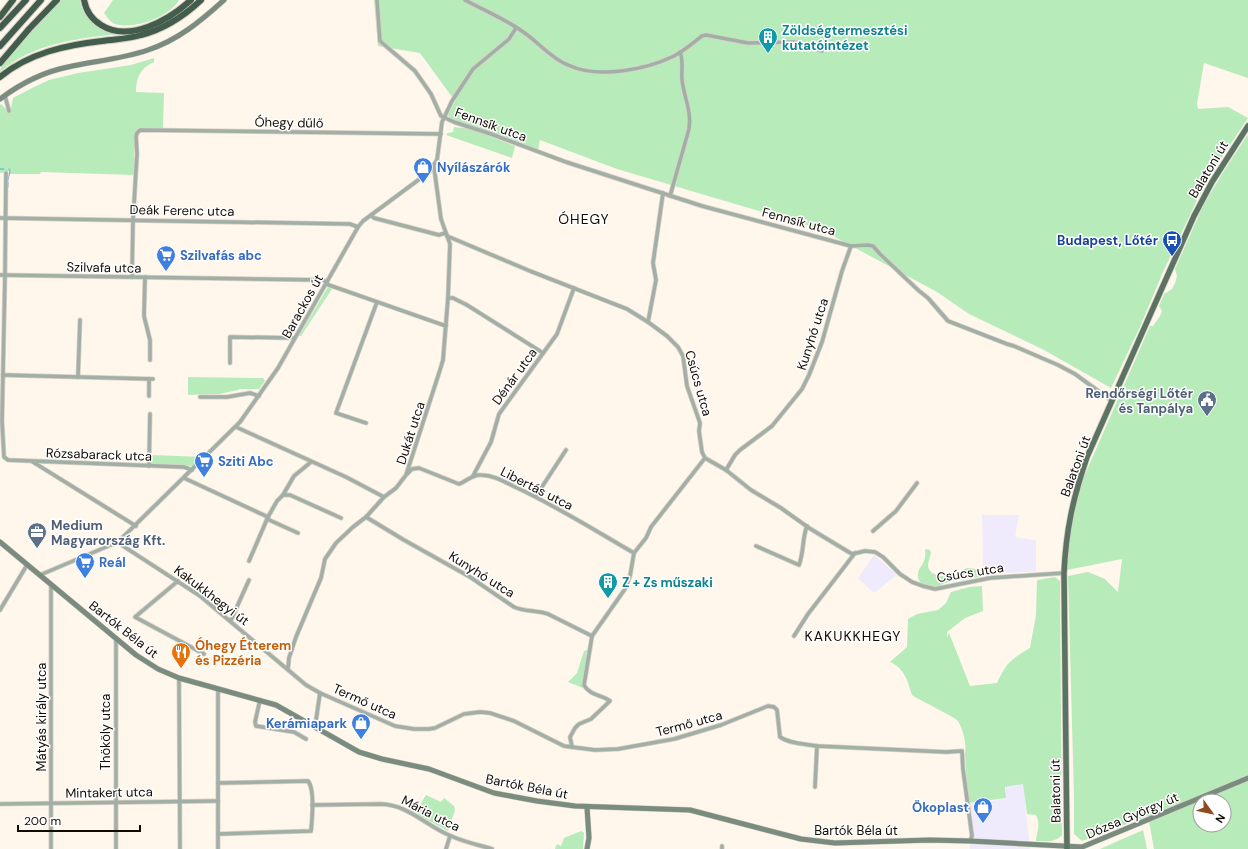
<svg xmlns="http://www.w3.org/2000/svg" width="1248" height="849" viewBox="0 0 1248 849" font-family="'DM Sans',sans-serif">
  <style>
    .industrial { fill: #efebfc }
    .green { fill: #b8ebba; fill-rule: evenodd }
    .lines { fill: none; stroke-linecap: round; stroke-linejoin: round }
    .stream { stroke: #49aede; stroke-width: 1 }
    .street-casing { stroke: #d9d0c7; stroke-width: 5 }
    .secondary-casing { stroke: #d9d0c7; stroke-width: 6 }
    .primary-casing { stroke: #d9d0c7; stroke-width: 7 }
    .highway-casing { stroke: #d9d0c7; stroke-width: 8 }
    .street { stroke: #a2afa6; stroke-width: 3.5 }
    .secondary { stroke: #798c7f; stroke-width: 5 }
    .primary { stroke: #5c7364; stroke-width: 5.5 }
    .highway { stroke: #435d4c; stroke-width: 6 }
    .labels { text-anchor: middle; stroke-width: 3; stroke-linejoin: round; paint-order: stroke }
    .culture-label { font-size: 13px; font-weight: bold; fill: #0d838f; stroke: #fff; text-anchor: start }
    .street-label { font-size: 13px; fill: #110a03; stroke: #fff }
    .shop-label { font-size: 13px; font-weight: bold; fill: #366cbe; stroke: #fff; text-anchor: start }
    .transit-label { font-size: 13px; font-weight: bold; fill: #164399; stroke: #fff; text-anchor: end }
    .service-label { font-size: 13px; font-weight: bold; fill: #4e5e75; stroke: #fff; text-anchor: end }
    .food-label { font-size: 13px; font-weight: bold; fill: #c56008; stroke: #fff; text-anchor: start }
    .neighbourhood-label { font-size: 14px; letter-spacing: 1px; fill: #110a03; stroke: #fff }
  </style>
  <rect width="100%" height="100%" fill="#fff6ec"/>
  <!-- industrial -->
  <g class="industrial">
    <polygon points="982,515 1019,515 1015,537 1036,540 1036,571 1007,573 983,566"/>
    <polygon points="874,555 897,575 874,593 858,578"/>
    <polygon points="1023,784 1030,849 970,849 970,841 972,836 967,804 1006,799 1006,787"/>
  </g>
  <!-- green -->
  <g class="green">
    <path d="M 62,0 L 80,0 C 83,22 102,31 121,34 C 79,38 33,43 0,72 C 0,61 51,10 62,0 Z"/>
    <path d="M 113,0 L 179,0 C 170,17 133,30 115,24 C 110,22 107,17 104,13 Z"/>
    <path d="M 374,0 L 1248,0 L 1248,78 L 1204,63 L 1197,104 L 1198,109 L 1228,107 L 1248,118 L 1216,166 L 1197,200 L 1163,272 L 1139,329 L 1111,388 L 1044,350 L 969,314 L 937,292 L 820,229 L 617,169 L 540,140 L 538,150 C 515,141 493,132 470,126 C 463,124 451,122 448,115 L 455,101 L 420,53 L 378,46 Z"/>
    <path d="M 154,58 L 154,62 C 140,68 136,78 136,92 L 164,93 L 163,128 L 138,128 L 134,135 L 134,175 L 41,172 L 40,174 L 10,174 L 10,171 L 0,173 L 0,105 L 1,104 L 6,109 L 11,108 L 13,98 L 32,88 L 49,80 L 78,73 L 131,65 Z"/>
    <polygon points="454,127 472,129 515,146 512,158 446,135 448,133 453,132"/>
    <path d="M 1248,134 L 1248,849 L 1154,849 L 1148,816 L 1082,841 L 1074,834 L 1074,797 L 1068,576 L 1088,572 L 1105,579 L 1118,592 L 1122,559 L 1067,570 L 1070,530 L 1083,479 L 1150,326 L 1153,326 L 1160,316 L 1162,311 L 1159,306 L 1164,294 L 1172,289 L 1175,283 L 1177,276 L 1175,269 L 1203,206 L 1222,174 ZM 1200,801 L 1224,801 L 1224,825 L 1200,825 Z"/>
    <polygon points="328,287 332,289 301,336 299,336"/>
    <polygon points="188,377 263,378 265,381 259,389 239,389 238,390 219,394 188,395"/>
    <polygon points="152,455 203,457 193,466 151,464"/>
    <path d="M 926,549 L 930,550 L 931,553 C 930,557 928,562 928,566 C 930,577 946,578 954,575 C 959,573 963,569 968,568 C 973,568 976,569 980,572 L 979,577 C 968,578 956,580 945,583 C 942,584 940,586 937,587 C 929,587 918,585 918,576 C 917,567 927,565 925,550 Z"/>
    <path d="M 1055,577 L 1060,581 L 1062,835 C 1055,843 1046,841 1036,841 C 1037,830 1041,826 1036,815 L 1027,814 L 1023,784 L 1005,787 L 1006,798 L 968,803 L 965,754 C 967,745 963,729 958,721 C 955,717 919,700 912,695 C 907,680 905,669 890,662 L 907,647 L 908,619 L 917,614 L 938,610 L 946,603 L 951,592 L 969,587 L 982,586 L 983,611 L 965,618 L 947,632 L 947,637 L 949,633 L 970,686 L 997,683 C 1007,662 1010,660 1030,648 L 1036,615 L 1037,580 Z"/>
    <polygon points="587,650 583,688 568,682 577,673 584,651"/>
    <polygon points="426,795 441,802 444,798 454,806 455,810 448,831 412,812 412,809 418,808"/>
    <polygon points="1143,830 1147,849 1100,849"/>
    <polygon points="581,831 584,833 583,849 555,849 557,844 561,846 564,838"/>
  </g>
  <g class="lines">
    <!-- stream -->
    <g class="stream">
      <polyline points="0,169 4,169"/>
      <polyline points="8,180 10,171 9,169"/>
      <polyline points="8,187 8,182"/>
    </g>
    <!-- street casing -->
    <g class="street-casing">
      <g id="street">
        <polyline points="377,0 380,41 415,71 431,94 441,116 454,122 491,134 566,162 702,206 851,246 868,245 873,246 880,254 918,290 928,298 948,321 1007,344 1014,346 1058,365 1075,374 1112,401"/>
        <path d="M 465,0 C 485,11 508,20 526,34 C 540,44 552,59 568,65 C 598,79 645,70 674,56 C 684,51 693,43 702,36 L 706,35 L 748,43 L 794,42 L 822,51"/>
        <polyline points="5,96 9,111"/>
        <polyline points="6,173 5,275 2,421 4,457 8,460 184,467 192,470"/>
        <path d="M 670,196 L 689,129 C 692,112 684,97 682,80 C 681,70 684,62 680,52"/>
        <polyline points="371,215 374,218 439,235 445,233"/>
        <polyline points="0,218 350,224 358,227"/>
        <polyline points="447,236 530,271 627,309 648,322 667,336 678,347 683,356 687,386 700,423 699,431 702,452 705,458 726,470 751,490 781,508 809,528 852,554 865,551 875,552 883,557 900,574 912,582 923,586 935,589 990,578 1064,573"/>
        <polyline points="0,275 323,280 327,282"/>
        <polyline points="132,277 133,220 137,154 136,137 137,133 140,130 441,134"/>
        <polyline points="145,277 144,316 150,340 150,360"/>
        <polyline points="326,284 446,326"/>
        <polyline points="448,298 453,298 467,305 543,353"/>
        <polyline points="648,322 656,280 653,263 663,193"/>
        <polyline points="230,363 230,337 295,338"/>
        <polyline points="3,375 153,379"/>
        <polyline points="78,377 80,320"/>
        <polyline points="149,396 149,379"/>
        <polyline points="200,397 227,397 250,393 259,396"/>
        <polyline points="366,423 336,413 377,302"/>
        <polyline points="236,427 346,477 384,497"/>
        <polyline points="33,462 136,526"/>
        <polyline points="149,466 150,414"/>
        <polyline points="726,470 735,455 740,450 772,426 802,389 809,375 822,342 842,271 851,246"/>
        <path d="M 407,474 L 412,469 L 419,468 L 459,484 C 467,481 473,474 481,475 C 493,475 503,481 513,486 C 555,505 594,530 634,553"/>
        <polyline points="473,476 491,442 499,414 557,334 574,288"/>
        <polyline points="184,478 268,517"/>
        <polyline points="283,495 290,495 341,518"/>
        <polyline points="536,496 566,450"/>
        <path d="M 366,517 L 404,540 L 470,577 L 514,607 C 525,612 537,610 548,614 L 592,636 L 625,589 L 630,576 L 634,553 L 646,538 L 651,527 L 705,458"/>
        <polyline points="267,519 298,533"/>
        <polyline points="873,531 896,511 917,483"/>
        <path d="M 118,541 L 120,544 L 200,596 L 306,685 L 320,693 L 395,726 L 414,729 L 429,729 L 435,728 L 464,714 L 480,712 L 490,713 L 514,721 L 564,746 L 595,750 L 618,749 L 674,739 L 721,725 L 768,706 L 774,707 L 777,710 L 780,737 C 790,744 806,744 817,746 L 946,752 L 962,751 L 963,769 L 972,836 L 970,841"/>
        <path d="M 756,546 L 799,565 C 804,552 802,539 807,526"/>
        <polyline points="249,561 268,517 277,501 283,495 294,476 311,462"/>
        <polyline points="40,575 113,544 123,537 240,422 278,368 358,227 363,221 429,172 437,160 442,122 452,101 473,69 509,39 516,28"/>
        <polyline points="178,581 135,617 204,654"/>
        <polyline points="51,585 51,849"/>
        <polyline points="0,610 27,565"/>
        <polyline points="231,620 249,580"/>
        <polyline points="794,636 808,614 855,553"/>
        <polyline points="288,669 289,658 296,637 321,578 325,559 336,543 353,527 366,517 384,497 396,488 406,475 440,370 443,360 448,298 450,244 441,219 434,167"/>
        <polyline points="179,678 180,849"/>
        <polyline points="218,689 218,849"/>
        <polyline points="260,700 255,722 256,726 294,732 306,739"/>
        <polyline points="315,727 320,693"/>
        <path d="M 572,747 L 570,737 L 575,728 L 579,724 L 591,719 L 610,701 C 602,695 589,695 584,685 L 592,636"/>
        <path d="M 218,783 L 308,781 C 315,789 312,821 311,831 L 218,834"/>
        <polyline points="815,787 817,746"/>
        <polyline points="0,804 218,801"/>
        <path d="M 312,805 L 381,804 C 409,805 426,826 451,836 C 464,842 479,845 492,849"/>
        <polyline points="116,849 116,639"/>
        <polyline points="446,849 450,836"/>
        <polyline points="722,849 722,846"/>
      </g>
    </g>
    <!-- secondary casing -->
    <g class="secondary-casing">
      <g id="secondary">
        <path d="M 0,99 C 20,84 43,72 68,67 C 95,61 122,59 148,50 C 178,40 201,21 224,0"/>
        <polyline points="0,542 136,655 158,669 179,678 276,705 359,752 382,759 429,769 494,793 537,801 575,806 690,810 801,839 835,843 930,840 970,841 1082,847 1248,778"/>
        <polyline points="587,807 589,838 587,849"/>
      </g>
    </g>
    <!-- primary casing -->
    <g class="primary-casing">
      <path id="primary" d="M 1067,849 L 1064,573 C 1066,530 1073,498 1087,457 L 1194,216 L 1212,182 L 1248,126"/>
    </g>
    <!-- highway casing -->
    <g class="highway-casing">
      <g id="highway">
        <path d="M 84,0 C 86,11 91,19 101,25 C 129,43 169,20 191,0"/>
        <polyline points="0,17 13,0"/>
        <polyline points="0,28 26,0"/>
        <polyline points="0,46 41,0"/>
        <polyline points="0,63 29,29 57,0"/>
        <path d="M 0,77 C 29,53 66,45 102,41 C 115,39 129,39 141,35 C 164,29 184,16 201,0"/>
      </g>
    </g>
    <!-- street -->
    <use href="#street" class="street"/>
    <!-- secondary -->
    <use href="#secondary" class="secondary"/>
    <!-- primary -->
    <use href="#primary" class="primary"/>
    <!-- highway -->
    <use href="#highway" class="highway"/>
  </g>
  <!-- icons -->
  <defs>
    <g id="building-pin" transform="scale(1)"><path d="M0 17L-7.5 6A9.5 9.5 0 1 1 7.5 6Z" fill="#0f9aa8" stroke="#fff"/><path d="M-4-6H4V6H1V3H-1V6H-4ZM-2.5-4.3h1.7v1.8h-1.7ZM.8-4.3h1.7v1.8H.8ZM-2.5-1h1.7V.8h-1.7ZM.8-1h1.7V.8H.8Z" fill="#fff"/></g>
    <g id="shop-pin" transform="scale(1)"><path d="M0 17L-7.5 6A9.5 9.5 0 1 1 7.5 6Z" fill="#3f7fe0" stroke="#fff"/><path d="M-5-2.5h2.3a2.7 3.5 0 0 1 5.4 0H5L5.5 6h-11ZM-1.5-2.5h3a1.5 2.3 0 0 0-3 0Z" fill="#fff"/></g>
    <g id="bus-pin" transform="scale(1)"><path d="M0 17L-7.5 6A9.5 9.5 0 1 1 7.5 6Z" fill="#1a4fb4" stroke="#fff"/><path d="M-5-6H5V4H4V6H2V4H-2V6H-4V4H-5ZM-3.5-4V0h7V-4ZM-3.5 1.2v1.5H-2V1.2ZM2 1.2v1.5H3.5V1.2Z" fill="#fff"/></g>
    <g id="supermarket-pin" transform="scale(1)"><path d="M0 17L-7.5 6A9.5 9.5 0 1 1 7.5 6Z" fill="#3f7fe0" stroke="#fff"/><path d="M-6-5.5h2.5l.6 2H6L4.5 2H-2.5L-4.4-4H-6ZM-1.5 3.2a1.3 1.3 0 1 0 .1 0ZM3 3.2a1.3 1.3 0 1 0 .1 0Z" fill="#fff"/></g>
    <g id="civic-pin" transform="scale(1)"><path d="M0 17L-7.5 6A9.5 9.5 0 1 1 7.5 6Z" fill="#5c6f8a" stroke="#fff"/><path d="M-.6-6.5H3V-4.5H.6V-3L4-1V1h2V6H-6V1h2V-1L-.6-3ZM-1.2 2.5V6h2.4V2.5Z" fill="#fff"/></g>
    <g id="office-pin" transform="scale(1)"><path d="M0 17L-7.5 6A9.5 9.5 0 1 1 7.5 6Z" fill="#5c6f8a" stroke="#fff"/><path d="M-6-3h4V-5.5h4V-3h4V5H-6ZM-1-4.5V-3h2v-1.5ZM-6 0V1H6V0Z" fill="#fff"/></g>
    <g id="restaurant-pin" transform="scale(1)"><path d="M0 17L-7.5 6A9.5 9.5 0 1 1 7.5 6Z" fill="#e8710a" stroke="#fff"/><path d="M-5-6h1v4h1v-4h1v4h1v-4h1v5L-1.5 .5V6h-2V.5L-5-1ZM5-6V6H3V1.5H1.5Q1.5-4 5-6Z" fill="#fff"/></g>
  </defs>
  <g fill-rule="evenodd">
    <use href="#building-pin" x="768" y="37"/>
    <use href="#shop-pin" x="423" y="167"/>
    <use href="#bus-pin" x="1172" y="240"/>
    <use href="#supermarket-pin" x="166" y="255"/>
    <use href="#civic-pin" x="1207" y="400"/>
    <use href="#supermarket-pin" x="204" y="461"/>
    <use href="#office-pin" x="37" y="532"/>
    <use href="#supermarket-pin" x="85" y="562"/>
    <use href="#building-pin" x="608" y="582"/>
    <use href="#restaurant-pin" x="181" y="652"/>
    <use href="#shop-pin" x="361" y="723"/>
    <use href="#shop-pin" x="983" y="807"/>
  </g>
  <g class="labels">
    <!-- culture labels -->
    <g class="culture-label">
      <text x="782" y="35">Zöldségtermesztési<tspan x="782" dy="15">kutatóintézet</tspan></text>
      <text x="622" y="587">Z + Zs műszaki</text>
    </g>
    <!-- street labels -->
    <g class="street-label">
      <text transform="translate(289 122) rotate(1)" y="5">Óhegy dűlő</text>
      <text transform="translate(491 124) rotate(20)" y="5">Fennsík utca</text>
      <text transform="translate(1208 169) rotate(-59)" y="5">Balatoni út</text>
      <text transform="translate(182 210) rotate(1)" y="5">Deák Ferenc utca</text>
      <text transform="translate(799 221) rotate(15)" y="5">Fennsík utca</text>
      <text transform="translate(104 267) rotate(1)" y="5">Szilvafa utca</text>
      <text transform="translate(302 306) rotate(-61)" y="5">Barackos út</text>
      <text transform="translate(812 334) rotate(-72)" y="5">Kunyhó utca</text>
      <text transform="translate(514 376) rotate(-54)" y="5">Dénár utca</text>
      <text transform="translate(699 383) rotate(74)" y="5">Csúcs utca</text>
      <text transform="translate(410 433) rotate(-72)" y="5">Dukát utca</text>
      <text transform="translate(99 454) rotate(2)" y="5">Rózsabarack utca</text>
      <text transform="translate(1075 466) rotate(-70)" y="5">Balatoni út</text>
      <text transform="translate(537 488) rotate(27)" y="5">Libertás utca</text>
      <text transform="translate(970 572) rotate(-9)" y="5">Csúcs utca</text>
      <text transform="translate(482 574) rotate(32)" y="5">Kunyhó utca</text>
      <text transform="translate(212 595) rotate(37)" y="5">Kakukkhegyi út</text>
      <text transform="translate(124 629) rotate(38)" y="5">Bartók Béla út</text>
      <text transform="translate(365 701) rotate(24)" y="5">Termő utca</text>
      <text transform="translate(41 717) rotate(-90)" y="5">Mátyás király utca</text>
      <text transform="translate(689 723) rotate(-15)" y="5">Termő utca</text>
      <text transform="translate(105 732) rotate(-90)" y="5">Thököly utca</text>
      <text transform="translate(527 786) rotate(11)" y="5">Bartók Béla út</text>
      <text transform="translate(1055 791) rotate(-91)" y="5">Balatoni út</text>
      <text transform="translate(109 792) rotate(-1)" y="5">Mintakert utca</text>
      <text transform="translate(431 813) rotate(27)" y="5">Mária utca</text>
      <text transform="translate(1132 815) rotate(-23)" y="5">Dózsa György út</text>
      <text x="856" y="835">Bartók Béla út</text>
    </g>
    <!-- shop labels -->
    <g class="shop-label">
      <text x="437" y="172">Nyílászárók</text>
      <text x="180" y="260">Szilvafás abc</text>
      <text x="218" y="466">Sziti Abc</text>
      <text x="99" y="567">Reál</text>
      <text x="347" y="728" text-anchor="end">Kerámiapark</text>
      <text x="969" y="812" text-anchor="end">Ökoplast</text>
    </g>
    <!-- transit labels -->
    <g class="transit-label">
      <text x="1158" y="245">Budapest, Lőtér</text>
    </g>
    <!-- service labels -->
    <g class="service-label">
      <text x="1193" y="398">Rendőrségi Lőtér<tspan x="1193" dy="15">és Tanpálya</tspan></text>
      <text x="51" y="530" text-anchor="start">Medium<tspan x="51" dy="15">Magyarország Kft.</tspan></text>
    </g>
    <!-- food labels -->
    <g class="food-label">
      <text x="195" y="650">Óhegy Étterem<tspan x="195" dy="15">és Pizzéria</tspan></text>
    </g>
    <!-- neighbourhood labels -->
    <g class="neighbourhood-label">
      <text x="584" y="224">ÓHEGY</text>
      <text x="853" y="641">KAKUKKHEGY</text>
    </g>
  </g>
  <!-- north arrow -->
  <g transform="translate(1212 813) rotate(123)"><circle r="19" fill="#ffffff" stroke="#a09d9a"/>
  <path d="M0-3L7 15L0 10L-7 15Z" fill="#8f4a20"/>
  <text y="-6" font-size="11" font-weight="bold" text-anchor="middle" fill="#110a03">N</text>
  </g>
  <!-- scale -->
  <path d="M18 825v6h122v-6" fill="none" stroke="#110a03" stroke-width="2"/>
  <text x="24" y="825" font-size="12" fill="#110a03" stroke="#ffffff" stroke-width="3" paint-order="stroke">200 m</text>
</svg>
